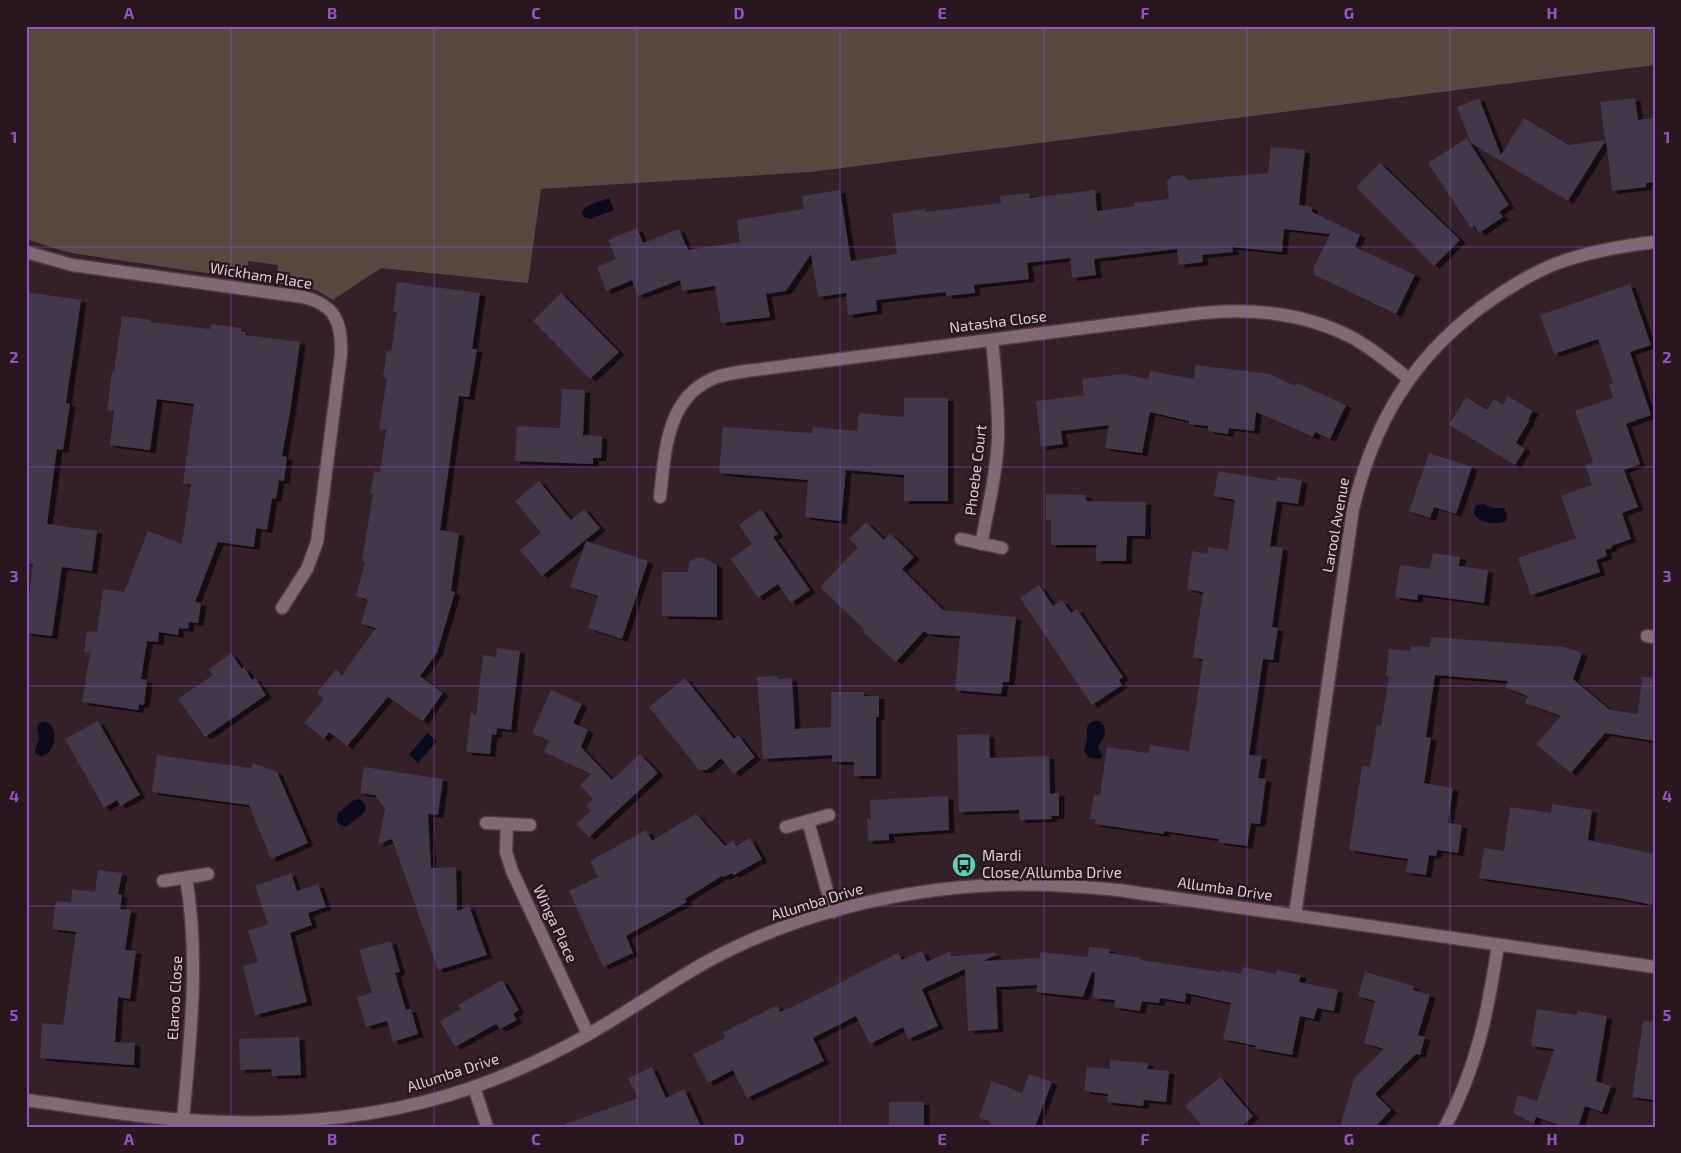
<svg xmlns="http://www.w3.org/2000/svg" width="1681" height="1153" viewBox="0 0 1681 1153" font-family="'Exo 2',sans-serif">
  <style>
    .green { fill: #57493f }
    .water { fill: #0b0a1d }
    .building { fill: #433748; filter: url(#shadow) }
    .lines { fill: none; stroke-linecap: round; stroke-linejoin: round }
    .minor-casing { stroke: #4c3c44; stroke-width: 15 }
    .minor { stroke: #826a74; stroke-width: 12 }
    .grid { fill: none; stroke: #9355c4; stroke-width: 1; stroke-opacity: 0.55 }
    .labels { text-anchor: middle; stroke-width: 5; stroke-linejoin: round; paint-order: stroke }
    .street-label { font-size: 15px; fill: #dccfd4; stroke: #29171f }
    .poi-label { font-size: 15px; fill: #dccfd4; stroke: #29171f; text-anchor: start }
    .neatline { fill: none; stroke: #9355c4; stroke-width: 2 }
    .grid-label { font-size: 16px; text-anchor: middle; font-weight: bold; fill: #9355c4 }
  </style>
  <defs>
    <filter id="shadow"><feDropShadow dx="5.5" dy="3" stdDeviation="0" flood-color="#0009"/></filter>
  </defs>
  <rect width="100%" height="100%" fill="#332028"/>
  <!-- green -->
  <polygon class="green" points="26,26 1655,26 1655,65 810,172 541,189 528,283 381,268 333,300 316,290 276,283 278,265 248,261 246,279 78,254 63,251 26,239"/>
  <!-- water -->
  <g class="water">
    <polygon points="609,198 614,210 590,219 584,217 582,213 585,207"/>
    <path d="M 1483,504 L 1493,508 L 1504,508 L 1507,516 L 1506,521 C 1495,527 1465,520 1477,505 Z"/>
    <path d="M 1094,721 L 1100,721 C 1110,731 1103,738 1098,747 L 1102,756 L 1100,759 L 1089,758 L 1084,751 C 1084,747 1087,743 1087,738 C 1088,730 1084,725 1094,721 Z"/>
    <path d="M 42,722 L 47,722 L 52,726 C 57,737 54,754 41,756 L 35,753 L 35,749 L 39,740 L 37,726 Z"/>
    <polygon points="427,733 437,741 418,763 409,755"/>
    <path d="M 358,799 C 365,801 367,807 364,813 L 347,826 L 341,826 L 337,821 L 337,814 L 354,800 Z"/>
  </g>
  <!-- building -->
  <g class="building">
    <polygon points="1479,98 1501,155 1524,118 1569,145 1605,140 1600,102 1635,98 1638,120 1655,118 1655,182 1646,183 1646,187 1612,191 1606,140 1568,201 1471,143 1457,107"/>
    <polygon points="1467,138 1509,205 1499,212 1503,217 1479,233 1474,225 1471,228 1428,163"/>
    <polygon points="1271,147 1305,150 1299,205 1312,207 1312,212 1360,235 1355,247 1415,275 1396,314 1314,275 1314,267 1330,234 1284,229 1282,252 1232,247 1233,252 1202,255 1203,262 1179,265 1177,249 1094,259 1096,275 1072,278 1070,258 1027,263 1029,279 974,285 975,293 946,296 946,292 876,300 877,311 848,315 846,293 818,297 811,254 786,291 766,294 770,317 721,323 715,286 682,291 680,280 638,296 632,280 606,291 597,267 616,259 608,240 637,228 643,243 679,229 688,250 740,242 737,220 804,209 802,196 840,190 851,261 897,254 892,214 925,209 925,212 1001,203 1000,196 1029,193 1030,198 1095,190 1097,211 1135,206 1134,203 1169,199 1167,181 1172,176 1182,175 1189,180 1268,173"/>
    <polygon points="1380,163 1460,240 1434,266 1356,187"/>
    <polygon points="397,282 480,293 472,349 477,349 469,397 459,396 440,530 459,533 451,591 455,592 437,653 420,676 443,693 423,721 388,697 347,746 329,732 324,739 304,723 324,699 317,693 336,669 342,675 376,628 361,624 368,600 356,596 365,562 362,561 373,494 370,494 374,471 380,472 386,430 379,429 387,378 383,377 387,351 391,351 397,312 393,312"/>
    <polygon points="1630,284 1651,345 1630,352 1651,415 1626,424 1640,464 1624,470 1638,507 1622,513 1631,539 1611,546 1612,548 1605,550 1607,556 1596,560 1600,572 1531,595 1518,558 1576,538 1561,496 1592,485 1585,465 1593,462 1575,411 1613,398 1609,384 1613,383 1598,339 1554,354 1540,315"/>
    <polygon points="26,292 81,300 66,403 70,404 63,450 57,449 47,524 97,531 92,571 62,567 52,636 26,633 26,604 28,604 33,564 26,563"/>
    <polygon points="561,293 619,352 590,379 533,321"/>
    <polygon points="122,316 151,320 150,322 210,329 211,324 241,328 241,331 246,332 245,335 300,342 290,412 282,456 287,457 284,481 279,480 276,499 272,498 267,530 256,528 254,547 218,542 195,602 201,603 198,623 189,622 188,629 179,628 178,635 159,632 158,642 147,641 141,679 147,680 144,705 139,704 138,710 82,702 90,653 84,652 87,631 97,632 103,589 124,592 148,531 182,544 191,484 183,483 194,404 157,399 150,450 110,445 114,411 107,410 112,371 114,372"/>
    <polygon points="1195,365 1270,374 1295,386 1297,383 1346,405 1330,439 1315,432 1313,437 1256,412 1254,431 1229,428 1228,434 1208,431 1208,426 1189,424 1189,421 1150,412 1142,453 1105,448 1109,425 1061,431 1063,444 1041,447 1036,401 1084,395 1082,379 1123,374 1148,379 1150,371 1194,379"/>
    <polygon points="562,389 585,390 583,435 602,436 601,458 593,458 593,464 515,461 517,426 560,428"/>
    <polygon points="1508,396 1533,411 1528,420 1529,421 1516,443 1525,449 1515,465 1449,425 1466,397 1487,410 1494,399 1503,405"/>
    <polygon points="904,398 948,398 948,501 904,501 904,475 846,470 841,521 805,517 808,480 719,473 723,427 812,433 813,427 857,431 859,413 904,417"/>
    <polygon points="1429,453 1472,467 1456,514 1434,507 1430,518 1409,511"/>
    <polygon points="1218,471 1277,481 1277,477 1302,480 1298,504 1277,501 1270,546 1283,548 1272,627 1278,628 1273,660 1263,659 1249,755 1262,756 1258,778 1266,779 1260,824 1251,823 1247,846 1218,842 1219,839 1164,831 1164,834 1095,824 1096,819 1090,819 1094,795 1100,795 1107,747 1148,753 1150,745 1189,751 1203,659 1193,657 1203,592 1187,589 1192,551 1207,554 1208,547 1228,550 1235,500 1214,496"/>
    <polygon points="539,481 571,520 584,509 600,528 542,576 520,550 541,533 515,501"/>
    <polygon points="1046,494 1086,495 1086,501 1146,502 1145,536 1127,536 1126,561 1096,561 1096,547 1098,545 1051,545 1051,520 1046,520"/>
    <polygon points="761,509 778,534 773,537 810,590 791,603 778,584 758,598 731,559 752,544 739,525"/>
    <polygon points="866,522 884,540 890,533 914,557 902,569 943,610 1016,617 1009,682 1003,682 1001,694 955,690 960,636 928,634 924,631 896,662 863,632 865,630 820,587 858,547 849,539"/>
    <polygon points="586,541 648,561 622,639 588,628 598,596 570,587"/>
    <polygon points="1433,553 1460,557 1459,566 1488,570 1484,603 1418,594 1417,600 1395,597 1400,565 1430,569"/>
    <polygon points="696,558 704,558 717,565 717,617 662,616 662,572 688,572 689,562"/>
    <polygon points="1039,585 1053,606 1062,600 1071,613 1077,609 1123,677 1119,680 1122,685 1092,705 1020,598"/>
    <polygon points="1431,637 1565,647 1582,653 1573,679 1610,710 1638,714 1642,677 1655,678 1655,741 1605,733 1571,773 1536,744 1561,716 1525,703 1528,696 1505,688 1508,681 1435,675 1426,737 1431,738 1424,783 1453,788 1448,823 1462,825 1458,853 1437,850 1436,856 1429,855 1426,875 1406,872 1408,859 1349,850 1362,766 1370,767 1377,725 1381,726 1389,676 1386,676 1389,649 1410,651 1411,646 1430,647"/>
    <polygon points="497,648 520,651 511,730 497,728 496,735 492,734 490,754 466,752 471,712 476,716 483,655 496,657"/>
    <polygon points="231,653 242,669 244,667 252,680 255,678 266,695 205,737 178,699 213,675 209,669"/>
    <polygon points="777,676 778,679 792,678 795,729 831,727 831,692 864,692 864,696 879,696 879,717 876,717 876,776 854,776 854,762 832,762 832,755 763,759 757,677"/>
    <polygon points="685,678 734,739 738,735 755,757 734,774 721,758 707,770 699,770 649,707"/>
    <polygon points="551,690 582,704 573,723 588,730 581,747 612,780 640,754 658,773 589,837 576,824 591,811 586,806 593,799 580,785 591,774 544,752 549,741 532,733"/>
    <polygon points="98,721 140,795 120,806 117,800 104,808 65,739"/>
    <polygon points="989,734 990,758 1049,756 1050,794 1059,793 1059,816 1051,816 1052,819 1020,820 1019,810 959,812 957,735"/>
    <polygon points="157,755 251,768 253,763 277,772 308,843 271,859 249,805 152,792"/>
    <polygon points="364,767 443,779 438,815 428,814 431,868 456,867 457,911 469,906 487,955 438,970 392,839 378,844 385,809 375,795 360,793"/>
    <polygon points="948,796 949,830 889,834 889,840 868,841 867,819 871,819 870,800"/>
    <polygon points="1552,804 1592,810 1588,840 1655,854 1655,892 1652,905 1619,898 1479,878 1484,848 1504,851 1510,807 1551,813"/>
    <polygon points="696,814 725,846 733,840 736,846 750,838 762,859 734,875 732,873 724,877 722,876 685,899 687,902 626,936 633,953 603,967 569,891 598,877 590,861 646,830 652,841"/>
    <polygon points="98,870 122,873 118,894 122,895 120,909 131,910 125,950 136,951 130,999 118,997 115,1042 135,1043 134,1065 40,1058 42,1023 63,1025 76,932 52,929 56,901 71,903 72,889 95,892"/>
    <polygon points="291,873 297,891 318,884 326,907 308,913 312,925 290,933 307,1002 255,1015 243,966 258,962 248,931 268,924 255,886"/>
    <polygon points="391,941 400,972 395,973 406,1010 411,1009 418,1034 393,1042 387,1021 366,1027 357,997 372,993 359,950"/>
    <polygon points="1089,947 1110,949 1109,953 1141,958 1141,960 1221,972 1221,970 1241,974 1243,967 1276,974 1277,970 1301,975 1299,982 1338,990 1334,1011 1317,1008 1314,1019 1300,1016 1292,1055 1254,1048 1257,1046 1223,1039 1231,1003 1186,993 1185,1002 1160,998 1159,1003 1142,1001 1140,1011 1114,1007 1115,1000 1093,998 1095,973 1092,972 1083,997 1036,992 1037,985 996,987 998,1029 968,1031 965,969 922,989 938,1026 908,1039 903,1027 870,1044 856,1016 813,1038 824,1061 747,1098 733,1070 708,1083 693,1054 725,1038 723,1032 777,1005 780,1012 796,1005 898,953 902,960 922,951 927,962 951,951 951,956 995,953 996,955 983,961 1040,958 1040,952 1088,957"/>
    <polygon points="1365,972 1414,986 1413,990 1430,995 1418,1035 1425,1037 1420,1055 1416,1054 1375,1094 1391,1110 1375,1127 1340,1127 1354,1078 1384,1049 1364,1043 1375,1001 1358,996"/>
    <polygon points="502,980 519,1010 513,1014 517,1020 500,1029 496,1024 455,1047 440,1021 461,1009 458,1005"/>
    <polygon points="1537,1009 1577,1015 1578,1011 1607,1016 1596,1081 1611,1086 1602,1112 1585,1106 1578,1127 1564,1127 1536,1117 1534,1124 1513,1113 1518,1095 1537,1101 1554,1049 1531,1046"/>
    <polygon points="1643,1021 1655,1022 1655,1100 1632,1097"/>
    <polygon points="299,1037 301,1075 272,1076 271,1069 240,1070 239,1039"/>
    <polygon points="1110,1060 1148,1063 1147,1069 1169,1071 1166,1102 1144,1100 1143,1106 1107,1102 1108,1094 1084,1091 1087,1067 1110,1069"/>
    <polygon points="652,1067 666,1098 684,1089 701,1127 565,1127 565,1124 638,1098 628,1078"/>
    <polygon points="1029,1074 1052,1082 1035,1127 990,1127 991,1122 979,1117 992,1081 1022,1093"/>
    <polygon points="1220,1077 1253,1116 1241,1127 1203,1127 1185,1106"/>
    <rect x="889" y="1102" width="35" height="25"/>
  </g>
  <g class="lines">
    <!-- minor casing -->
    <g class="minor-casing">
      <g id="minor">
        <path d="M 26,252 L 72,265 L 303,297 C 336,305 342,323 341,354 L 317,542 L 307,569 L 282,608"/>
        <path d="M 660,497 C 665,453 666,399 712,379 C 722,374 735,373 746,371 L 1202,313 C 1253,308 1303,313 1349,336 C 1371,347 1390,364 1409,379"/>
        <polyline points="961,539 1002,548"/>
        <path d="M 981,544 C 988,509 996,475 998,440 C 999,406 995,373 992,340"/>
        <polyline points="1647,636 1655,637"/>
        <polyline points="808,821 833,912"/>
        <polyline points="486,823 530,825"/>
        <polyline points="507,824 506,852 512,871 588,1034"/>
        <polyline points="786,827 829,815"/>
        <polyline points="163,881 208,874"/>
        <path d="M 1295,915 L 1353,509 C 1373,425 1410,361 1480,308 C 1503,291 1528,275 1555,264 C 1587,252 1621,246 1655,242"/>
        <polyline points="474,1087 487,1127"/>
        <path d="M 26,1100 C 79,1107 132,1117 186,1120 C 282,1127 382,1119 474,1087 C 513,1073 552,1055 589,1034 C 627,1012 663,987 701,965 C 790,915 896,889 998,885 C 1038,883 1078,886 1118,890 L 1655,967"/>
        <path d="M 183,1120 C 190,1040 200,958 186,878"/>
        <path d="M 1445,1127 C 1477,1068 1488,1011 1498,945"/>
      </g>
    </g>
    <!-- minor -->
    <use href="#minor" class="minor"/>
  </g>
  <!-- grid -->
  <path class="grid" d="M 231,26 L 231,1127M 434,26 L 434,1127M 637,26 L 637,1127M 840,26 L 840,1127M 1044,26 L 1044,1127M 1247,26 L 1247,1127M 1450,26 L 1450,1127M 26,247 L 1655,247M 26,467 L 1655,467M 26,686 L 1655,686M 26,906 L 1655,906"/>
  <!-- icons -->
  <defs>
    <g id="bus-disc" transform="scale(1.25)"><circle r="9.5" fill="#5dceb9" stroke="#29171f"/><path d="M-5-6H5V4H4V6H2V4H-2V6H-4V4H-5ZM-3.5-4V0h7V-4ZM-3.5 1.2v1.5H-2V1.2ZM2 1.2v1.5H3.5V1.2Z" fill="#111"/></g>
  </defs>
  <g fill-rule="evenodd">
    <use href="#bus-disc" x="964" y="865"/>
  </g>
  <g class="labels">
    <!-- street labels -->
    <g class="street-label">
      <text transform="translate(261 276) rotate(9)" y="5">Wickham Place</text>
      <text transform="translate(998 322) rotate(-7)" y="5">Natasha Close</text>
      <text transform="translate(976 470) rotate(-83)" y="5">Phoebe Court</text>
      <text transform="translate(1336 525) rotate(-80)" y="5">Larool Avenue</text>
      <text transform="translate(1225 889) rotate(8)" y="5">Allumba Drive</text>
      <text transform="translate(817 902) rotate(-17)" y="5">Allumba Drive</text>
      <text transform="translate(555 924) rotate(65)" y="5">Winga Place</text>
      <text transform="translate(175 998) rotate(-87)" y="5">Elaroo Close</text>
      <text transform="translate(453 1073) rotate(-18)" y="5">Allumba Drive</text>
    </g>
    <!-- poi labels -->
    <g class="poi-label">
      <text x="982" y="861">Mardi<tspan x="982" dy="17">Close/Allumba Drive</tspan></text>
    </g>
  </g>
  <!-- border -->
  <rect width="1681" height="1153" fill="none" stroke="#29171f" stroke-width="55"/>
  <rect x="28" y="28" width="1626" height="1098" class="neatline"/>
  <g class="grid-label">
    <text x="129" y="19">A</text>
    <text x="332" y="19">B</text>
    <text x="536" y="19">C</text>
    <text x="739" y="19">D</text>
    <text x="942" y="19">E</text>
    <text x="1145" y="19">F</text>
    <text x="1349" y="19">G</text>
    <text x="1552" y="19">H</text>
    <text x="14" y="143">1</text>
    <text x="1667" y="143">1</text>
    <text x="14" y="363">2</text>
    <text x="1667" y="363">2</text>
    <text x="14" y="582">3</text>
    <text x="1667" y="582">3</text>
    <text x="14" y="802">4</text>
    <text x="1667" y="802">4</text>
    <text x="14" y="1021">5</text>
    <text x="1667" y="1021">5</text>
    <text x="129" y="1145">A</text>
    <text x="332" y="1145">B</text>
    <text x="536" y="1145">C</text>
    <text x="739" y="1145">D</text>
    <text x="942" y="1145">E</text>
    <text x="1145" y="1145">F</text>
    <text x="1349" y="1145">G</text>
    <text x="1552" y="1145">H</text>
  </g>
</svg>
